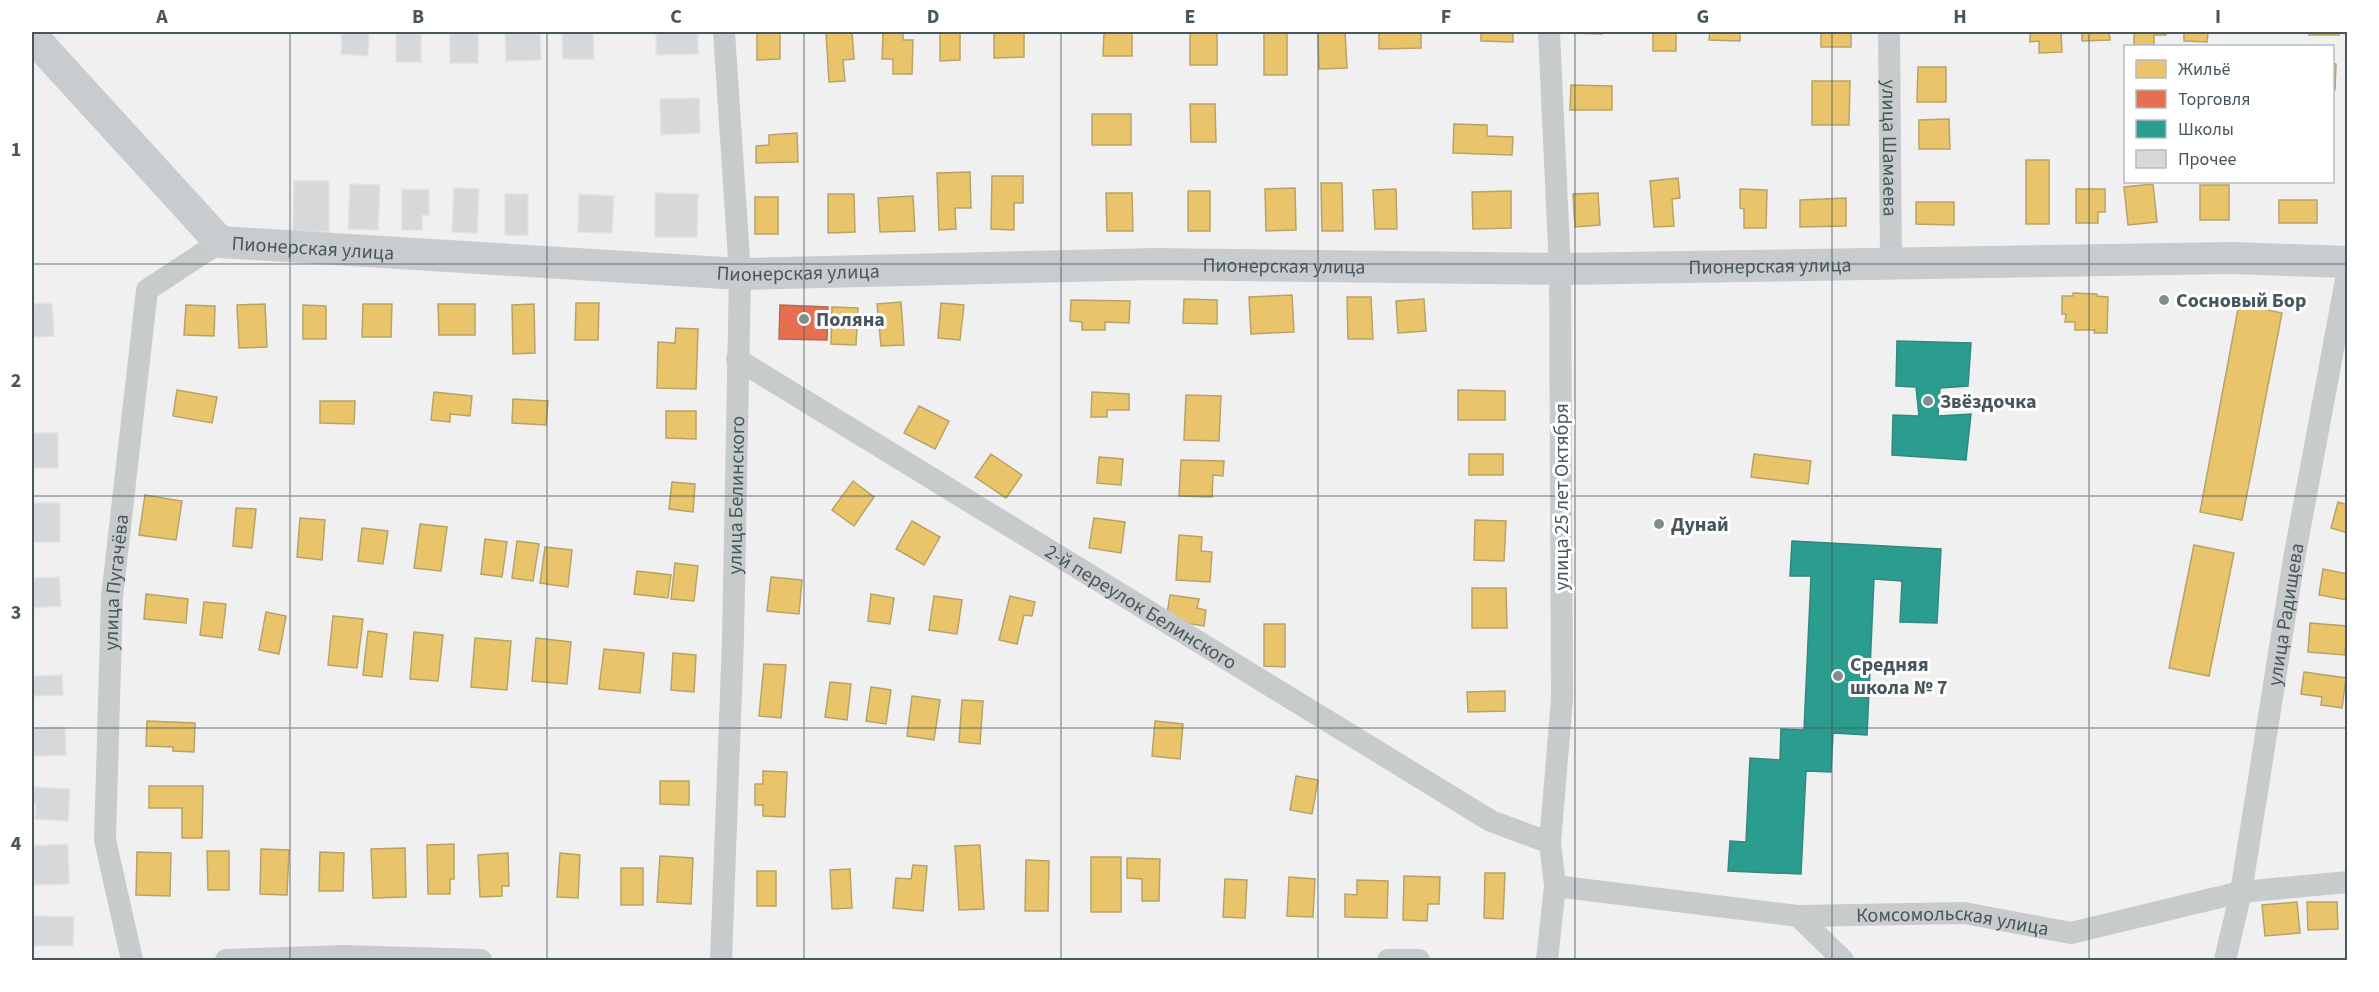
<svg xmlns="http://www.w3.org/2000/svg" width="2379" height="992" viewBox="0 0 2379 992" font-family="'Source Sans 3',sans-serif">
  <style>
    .homes { fill: #e9c46a; stroke: #b8a366; stroke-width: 1.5 }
    .shops { fill: #e76f51; stroke: #b76855; stroke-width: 1.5 }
    .schools { fill: #2a9d8f; stroke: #338880; stroke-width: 1.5 }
    .building { fill: #d7d8d9; stroke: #e2e2e3; stroke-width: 1.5 }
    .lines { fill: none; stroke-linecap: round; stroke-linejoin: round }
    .street { stroke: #c8cbcc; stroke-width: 22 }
    .secondary { stroke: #c8ccce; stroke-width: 32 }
    .grid { fill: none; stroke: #47575d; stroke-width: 1.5; stroke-opacity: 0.55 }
    .poi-dot { fill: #828d90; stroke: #fff; stroke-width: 2 }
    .labels { text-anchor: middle; stroke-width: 6; stroke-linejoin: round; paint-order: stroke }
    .street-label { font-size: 20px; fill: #47575d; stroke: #fff }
    .poi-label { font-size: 20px; font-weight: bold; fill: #47575d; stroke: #fff; text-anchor: start }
    .neatline { fill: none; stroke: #47575d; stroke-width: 2 }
    .grid-label { font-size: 20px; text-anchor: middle; font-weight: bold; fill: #47575d }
  </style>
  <rect width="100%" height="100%" fill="#f1f0f0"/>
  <!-- homes -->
  <g class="homes">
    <polygon points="757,32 780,32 780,59 757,60"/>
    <polygon points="852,32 854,59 843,60 845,81 829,82 826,33"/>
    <polygon points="883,32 903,32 903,40 913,40 912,74 893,74 893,59 882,59"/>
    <polygon points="940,32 960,32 960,60 940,61"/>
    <polygon points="994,32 1024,32 1024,57 994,58"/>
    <polygon points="1104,32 1132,32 1132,56 1103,56"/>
    <rect x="1190" y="32" width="27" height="33"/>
    <rect x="1264" y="32" width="23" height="43"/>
    <polygon points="1318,32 1345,32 1347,68 1319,69"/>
    <polygon points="1379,32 1421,32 1421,48 1379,49"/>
    <polygon points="1481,32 1513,32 1513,42 1481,41"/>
    <polygon points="1570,32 1602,32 1602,34 1570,33"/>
    <rect x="1653" y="32" width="23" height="19"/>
    <polygon points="1710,32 1740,32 1740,41 1709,40"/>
    <rect x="1821" y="32" width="30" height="15"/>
    <polygon points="2030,32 2061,32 2062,52 2039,53 2039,41 2030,42"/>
    <polygon points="2082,32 2109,32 2110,40 2082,41"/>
    <polygon points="2134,32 2166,32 2166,35 2154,35 2154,45 2134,45"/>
    <polygon points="2184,32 2208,32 2207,42 2184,41"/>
    <rect x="2309" y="32" width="30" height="3"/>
    <polygon points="2332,63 2336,64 2335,90 2332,90"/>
    <polygon points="1918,67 1946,67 1946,102 1917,102"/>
    <polygon points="1812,81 1850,81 1849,125 1812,125"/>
    <polygon points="1571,85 1612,86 1612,110 1570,110"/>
    <polygon points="1190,104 1215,104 1216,142 1191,142"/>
    <rect x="1092" y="114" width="39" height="31"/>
    <polygon points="1949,119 1950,149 1919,149 1919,120"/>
    <polygon points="1454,124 1487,125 1487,136 1513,137 1512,155 1453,153"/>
    <polygon points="797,133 798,162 756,163 756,146 769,145 769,135"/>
    <rect x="2026" y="160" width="23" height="64"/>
    <polygon points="970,172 971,208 955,208 956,229 939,230 937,173"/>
    <polygon points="992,176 1023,176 1023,203 1014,203 1014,230 991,229"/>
    <polygon points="1678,178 1680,198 1672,199 1674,226 1654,227 1650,181"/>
    <polygon points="1321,183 1342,183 1343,231 1322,231"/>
    <polygon points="2153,184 2157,222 2128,225 2124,187"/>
    <rect x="2200" y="185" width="29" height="35"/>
    <polygon points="1295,188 1296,230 1266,231 1265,189"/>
    <polygon points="1396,189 1397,229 1375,229 1373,190"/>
    <polygon points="1740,189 1767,190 1766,228 1744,228 1744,209 1740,208"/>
    <polygon points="2076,189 2105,189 2105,212 2098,212 2098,223 2076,223"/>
    <rect x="1188" y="191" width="22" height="40"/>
    <polygon points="1511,191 1511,228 1473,229 1472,192"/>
    <polygon points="1106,193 1132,193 1133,231 1107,231"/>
    <polygon points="1598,193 1600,225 1575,227 1573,194"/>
    <polygon points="828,194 854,194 855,232 828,233"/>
    <polygon points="913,196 915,231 880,232 878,198"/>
    <rect x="755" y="197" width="23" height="37"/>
    <polygon points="1846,198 1846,226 1800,227 1800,200"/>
    <rect x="2279" y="200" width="38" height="23"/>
    <polygon points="1916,202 1954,202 1954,225 1916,224"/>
    <polygon points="2073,293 2097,294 2097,296 2108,297 2107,333 2094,333 2095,330 2075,330 2075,322 2065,322 2066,314 2062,314 2062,296 2073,296"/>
    <polygon points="1292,295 1294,332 1251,334 1249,297"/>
    <polygon points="1347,297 1371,297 1373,339 1348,339"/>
    <polygon points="1184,299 1217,300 1217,324 1183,323"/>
    <polygon points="1424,299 1426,331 1398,333 1396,301"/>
    <polygon points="1071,300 1130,301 1129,323 1105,322 1105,330 1082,330 1082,322 1070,321"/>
    <polygon points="901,302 904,345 881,346 877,304"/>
    <polygon points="576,303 599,303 598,340 575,340"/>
    <polygon points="941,303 964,305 960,340 938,338"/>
    <polygon points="265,304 267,347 239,348 237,305"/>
    <polygon points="363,304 392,304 391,337 362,337"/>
    <polygon points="438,304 475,304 475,335 439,335"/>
    <polygon points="534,304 535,353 513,354 512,305"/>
    <polygon points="2239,304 2282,313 2242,520 2200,512"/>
    <polygon points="186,305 215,306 214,336 184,335"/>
    <polygon points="303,305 326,306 326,339 303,339"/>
    <polygon points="832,307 858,308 856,345 831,344"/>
    <polygon points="676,328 698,329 696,389 657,388 658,342 675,343"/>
    <polygon points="177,390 217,397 212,423 173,416"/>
    <polygon points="1458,390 1505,391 1505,420 1458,420"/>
    <polygon points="434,392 472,396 470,416 450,414 450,422 431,420"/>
    <polygon points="1092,392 1129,394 1129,410 1107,410 1107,417 1091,417"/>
    <polygon points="1186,395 1221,396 1219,441 1184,440"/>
    <polygon points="513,399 548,401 546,425 512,423"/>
    <polygon points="320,401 355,401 354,424 320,423"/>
    <polygon points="919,406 949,421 935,449 904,433"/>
    <polygon points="666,411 696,411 696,439 666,438"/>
    <polygon points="991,454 1022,475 1006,498 975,477"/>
    <rect x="1469" y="454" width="34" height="21"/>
    <polygon points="1754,454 1811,461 1808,484 1751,477"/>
    <polygon points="1099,457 1123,459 1121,485 1097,483"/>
    <polygon points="1181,460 1224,461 1223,476 1213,475 1212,497 1179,496"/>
    <polygon points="853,481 874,497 854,526 832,510"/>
    <polygon points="672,482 695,484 693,512 669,509"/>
    <polygon points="145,495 182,501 176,540 139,535"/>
    <polygon points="2338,502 2348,505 2348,533 2331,528"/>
    <polygon points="236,508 256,509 252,548 233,546"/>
    <polygon points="300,518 325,520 322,560 297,557"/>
    <polygon points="1094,518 1125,522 1121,553 1089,548"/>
    <polygon points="1475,520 1506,521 1504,561 1474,560"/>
    <polygon points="912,521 940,537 924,565 896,549"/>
    <polygon points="420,524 447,527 441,571 414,568"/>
    <polygon points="362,528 388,531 383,564 358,561"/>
    <polygon points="1179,535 1202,537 1201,551 1212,552 1210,582 1176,580"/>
    <polygon points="485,539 507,542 502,577 481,574"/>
    <polygon points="517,541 539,544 533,581 512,578"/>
    <polygon points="2194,545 2234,553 2209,676 2169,668"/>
    <polygon points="545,547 572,550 568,587 540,583"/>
    <polygon points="675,563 698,566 694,601 671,599"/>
    <polygon points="2323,569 2348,574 2348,600 2319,595"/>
    <polygon points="637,571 671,575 668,598 634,594"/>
    <polygon points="771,577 802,580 799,614 767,611"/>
    <polygon points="1472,588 1506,588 1507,628 1472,628"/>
    <polygon points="146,594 188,599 186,623 144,619"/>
    <polygon points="871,594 894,598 890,624 868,621"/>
    <polygon points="1170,595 1199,599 1197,608 1206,610 1204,626 1166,620"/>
    <polygon points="934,596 962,600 957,634 929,630"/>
    <polygon points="1010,596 1035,602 1032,616 1024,615 1017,644 999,640"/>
    <polygon points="204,602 226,604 222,638 200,635"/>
    <polygon points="266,612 286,616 279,654 259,650"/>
    <polygon points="333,616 363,619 357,668 328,665"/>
    <polygon points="2310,623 2347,626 2345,655 2308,652"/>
    <polygon points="1264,624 1285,624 1285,667 1264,666"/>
    <polygon points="368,631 387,634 382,677 363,675"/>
    <polygon points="414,632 443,635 438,681 410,679"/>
    <polygon points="475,638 511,641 507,690 471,687"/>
    <polygon points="536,638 571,642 567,684 532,681"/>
    <polygon points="604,649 644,653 640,693 599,689"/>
    <polygon points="673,653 696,655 694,692 671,690"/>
    <polygon points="764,664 786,665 781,718 759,716"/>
    <polygon points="2304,672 2346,678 2342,708 2321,705 2322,697 2301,694"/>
    <polygon points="830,682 851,684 847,720 825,717"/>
    <polygon points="871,687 891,690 886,724 866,721"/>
    <polygon points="1505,691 1505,711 1468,712 1467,692"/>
    <polygon points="912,696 940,700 934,740 907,736"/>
    <polygon points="962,700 983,701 980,744 959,742"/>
    <polygon points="147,721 195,723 194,752 173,751 173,747 146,746"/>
    <polygon points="1155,721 1183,724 1180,759 1152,756"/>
    <polygon points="763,771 787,772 785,817 763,816 763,805 755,805 755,784 763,784"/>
    <polygon points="1296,776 1318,780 1312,814 1290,810"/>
    <polygon points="660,781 689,781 689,805 660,804"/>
    <polygon points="149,786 203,786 202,838 182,838 182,808 149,808"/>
    <polygon points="454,844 454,879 450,879 450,894 428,894 427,845"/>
    <polygon points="980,845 984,909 959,910 955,846"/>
    <polygon points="405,848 406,897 373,898 371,849"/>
    <polygon points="261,849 289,850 287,895 260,894"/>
    <polygon points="207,851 229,851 229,890 208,890"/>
    <polygon points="137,852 171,853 170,896 136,895"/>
    <polygon points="320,852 344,853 343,891 319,891"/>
    <polygon points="508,853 509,886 502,886 502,896 480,897 478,855"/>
    <polygon points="560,853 580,855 578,898 557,897"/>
    <polygon points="660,856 693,858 691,904 657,902"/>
    <rect x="1091" y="857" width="30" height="55"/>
    <polygon points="1127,858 1160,859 1159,901 1142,901 1142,879 1127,878"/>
    <polygon points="1026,860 1049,861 1048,911 1025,911"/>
    <polygon points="913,865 927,866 923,911 893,908 896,878 911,879"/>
    <rect x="621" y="868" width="22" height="37"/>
    <polygon points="850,869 852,908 832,909 830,870"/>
    <rect x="757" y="871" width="19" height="35"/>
    <polygon points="1485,873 1505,873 1503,919 1484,918"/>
    <polygon points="1404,876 1440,877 1439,904 1428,904 1427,921 1403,920"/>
    <polygon points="1289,877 1315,879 1313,917 1287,916"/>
    <polygon points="1225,879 1247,880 1245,918 1223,917"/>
    <polygon points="1357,880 1388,881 1387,918 1345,917 1345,894 1357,895"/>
    <polygon points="2297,902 2300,933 2265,936 2262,905"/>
    <polygon points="2307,902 2337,902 2338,929 2308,930"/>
  </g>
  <!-- shops -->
  <polygon class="shops" points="780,305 828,307 827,340 779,339"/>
  <!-- schools -->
  <g class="schools">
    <polygon points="1897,341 1971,343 1968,386 1940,388 1938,416 1971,414 1966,460 1892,455 1893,415 1919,416 1916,387 1896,386"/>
    <polygon points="1792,541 1941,549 1937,623 1900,622 1902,581 1874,579 1867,735 1833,733 1831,772 1806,771 1801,874 1728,871 1730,841 1746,842 1750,758 1780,760 1781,729 1804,730 1811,576 1790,576"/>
  </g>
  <!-- building -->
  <g class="building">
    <polygon points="342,32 369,32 368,56 341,54"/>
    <rect x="396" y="32" width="25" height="30"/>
    <rect x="450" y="32" width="28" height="31"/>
    <polygon points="505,32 540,32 541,60 506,61"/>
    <polygon points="562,32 593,32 594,59 563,59"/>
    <polygon points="656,32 698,32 698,54 656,55"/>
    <polygon points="699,98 700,133 661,135 660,99"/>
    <polygon points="294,181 329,181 329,232 293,231"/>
    <polygon points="350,184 380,185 378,230 348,229"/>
    <polygon points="454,188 479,189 477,233 452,232"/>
    <polygon points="402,189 429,190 429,215 422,215 422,230 402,230"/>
    <polygon points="655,193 698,194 697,237 655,237"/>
    <rect x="505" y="194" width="23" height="41"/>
    <polygon points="579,194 614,196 612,233 578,232"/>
    <polygon points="52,303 54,336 32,337 32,304"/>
    <rect x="32" y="433" width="26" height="35"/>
    <rect x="32" y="503" width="28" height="39"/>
    <polygon points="59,577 61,606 32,608 32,578"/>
    <polygon points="32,673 32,676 62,675 63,695 32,696"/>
    <polygon points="65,727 66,755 32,756 32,728"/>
    <polygon points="32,787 70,789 68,821 35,819 36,804 32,803"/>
    <polygon points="68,844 69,884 32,885 32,846"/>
    <polygon points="32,916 74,917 73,946 32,946"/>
  </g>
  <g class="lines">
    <!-- street -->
    <g class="street">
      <path id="s1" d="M 1889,32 L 1891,265"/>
      <path id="s2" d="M 737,359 L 1491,821 L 1550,843"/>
      <path id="s3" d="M 1555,886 L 1798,916 L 1964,913 L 2071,933 L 2241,892 L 2348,882"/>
      <polyline points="1798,916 1843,960"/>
      <path id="s4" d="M 132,960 L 105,840 L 112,597 L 147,290 L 220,242"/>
      <polyline points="226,960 344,956 481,960"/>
      <path id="s5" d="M 721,960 L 733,639 L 740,274 L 724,32"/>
      <polyline points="1388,960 1419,960"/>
      <polyline points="1547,960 1555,886 1550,843 1562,699 1560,269 1549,32"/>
      <path id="s6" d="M 2225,960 L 2241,892 L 2294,559 L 2348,269"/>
    </g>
    <!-- secondary -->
    <path class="secondary" id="s7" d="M 32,36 L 220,242 L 740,274 L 1155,264 L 1560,269 L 2231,258 L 2348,262"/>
  </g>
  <!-- grid -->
  <path class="grid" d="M 290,32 L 290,960M 547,32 L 547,960M 804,32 L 804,960M 1061,32 L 1061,960M 1318,32 L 1318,960M 1575,32 L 1575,960M 1832,32 L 1832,960M 2089,32 L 2089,960M 32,264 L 2348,264M 32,496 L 2348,496M 32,728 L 2348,728"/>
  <!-- markers -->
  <g class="poi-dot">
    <circle cx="2164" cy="300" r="6"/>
    <circle cx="804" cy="319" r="6"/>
    <circle cx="1928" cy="401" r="6"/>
    <circle cx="1659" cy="524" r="6"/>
    <circle cx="1838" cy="676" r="6"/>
  </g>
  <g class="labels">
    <!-- street labels -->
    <g class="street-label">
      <text dy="7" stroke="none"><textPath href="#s1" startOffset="116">улица Шамаева</textPath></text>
      <text dy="7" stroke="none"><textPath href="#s7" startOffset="372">Пионерская улица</textPath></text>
      <text dy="7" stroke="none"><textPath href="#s7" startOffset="1344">Пионерская улица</textPath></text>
      <text dy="7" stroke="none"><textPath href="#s7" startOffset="1830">Пионерская улица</textPath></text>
      <text dy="7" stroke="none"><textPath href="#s7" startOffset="858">Пионерская улица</textPath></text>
      <text dy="7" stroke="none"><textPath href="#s5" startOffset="465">улица Белинского</textPath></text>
      <text transform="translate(1561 497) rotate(-90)" y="7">улица 25 лет Октября</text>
      <text dy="7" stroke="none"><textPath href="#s4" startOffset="381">улица Пугачёва</textPath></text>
      <text dy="7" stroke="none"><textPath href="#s2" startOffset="474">2-й переулок Белинского</textPath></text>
      <text dy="7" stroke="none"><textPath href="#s6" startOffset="351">улица Радищева</textPath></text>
      <text dy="7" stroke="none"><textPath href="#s3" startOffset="400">Комсомольская улица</textPath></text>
    </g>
    <!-- poi labels -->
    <g class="poi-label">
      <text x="2176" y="307">Сосновый Бор</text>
      <text x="816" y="326">Поляна</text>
      <text x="1940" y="408">Звёздочка</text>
      <text x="1671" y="531">Дунай</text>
      <text x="1850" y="671">Средняя<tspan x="1850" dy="23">школа № 7</tspan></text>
    </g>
  </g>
  <!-- border -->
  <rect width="2379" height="992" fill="none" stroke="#ffffff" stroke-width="66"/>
  <!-- legend -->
  <rect x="2124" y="45" width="210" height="138" fill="#ffffff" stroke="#b5bcbe" stroke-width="1.5"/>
  <rect x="2136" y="60" width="30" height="18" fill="#e9c46a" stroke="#b5bcbe" stroke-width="1.5"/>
  <text x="2178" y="75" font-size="18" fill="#47575d">Жильё</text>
  <rect x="2136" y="90" width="30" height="18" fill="#e76f51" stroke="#b5bcbe" stroke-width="1.5"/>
  <text x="2178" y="105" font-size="18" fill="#47575d">Торговля</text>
  <rect x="2136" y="120" width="30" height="18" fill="#2a9d8f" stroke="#b5bcbe" stroke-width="1.5"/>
  <text x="2178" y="135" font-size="18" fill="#47575d">Школы</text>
  <rect x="2136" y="150" width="30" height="18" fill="#d7d8d9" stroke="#b5bcbe" stroke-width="1.5"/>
  <text x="2178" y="165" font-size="18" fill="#47575d">Прочее</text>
  <rect x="33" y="33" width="2313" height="926" class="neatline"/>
  <g class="grid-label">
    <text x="162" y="23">A</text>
    <text x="418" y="23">B</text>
    <text x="676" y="23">C</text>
    <text x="933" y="23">D</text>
    <text x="1190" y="23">E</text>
    <text x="1446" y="23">F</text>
    <text x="1703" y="23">G</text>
    <text x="1960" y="23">H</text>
    <text x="2218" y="23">I</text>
    <text x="16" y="156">1</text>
    <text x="16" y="387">2</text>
    <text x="16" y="619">3</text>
    <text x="16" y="850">4</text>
  </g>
</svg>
